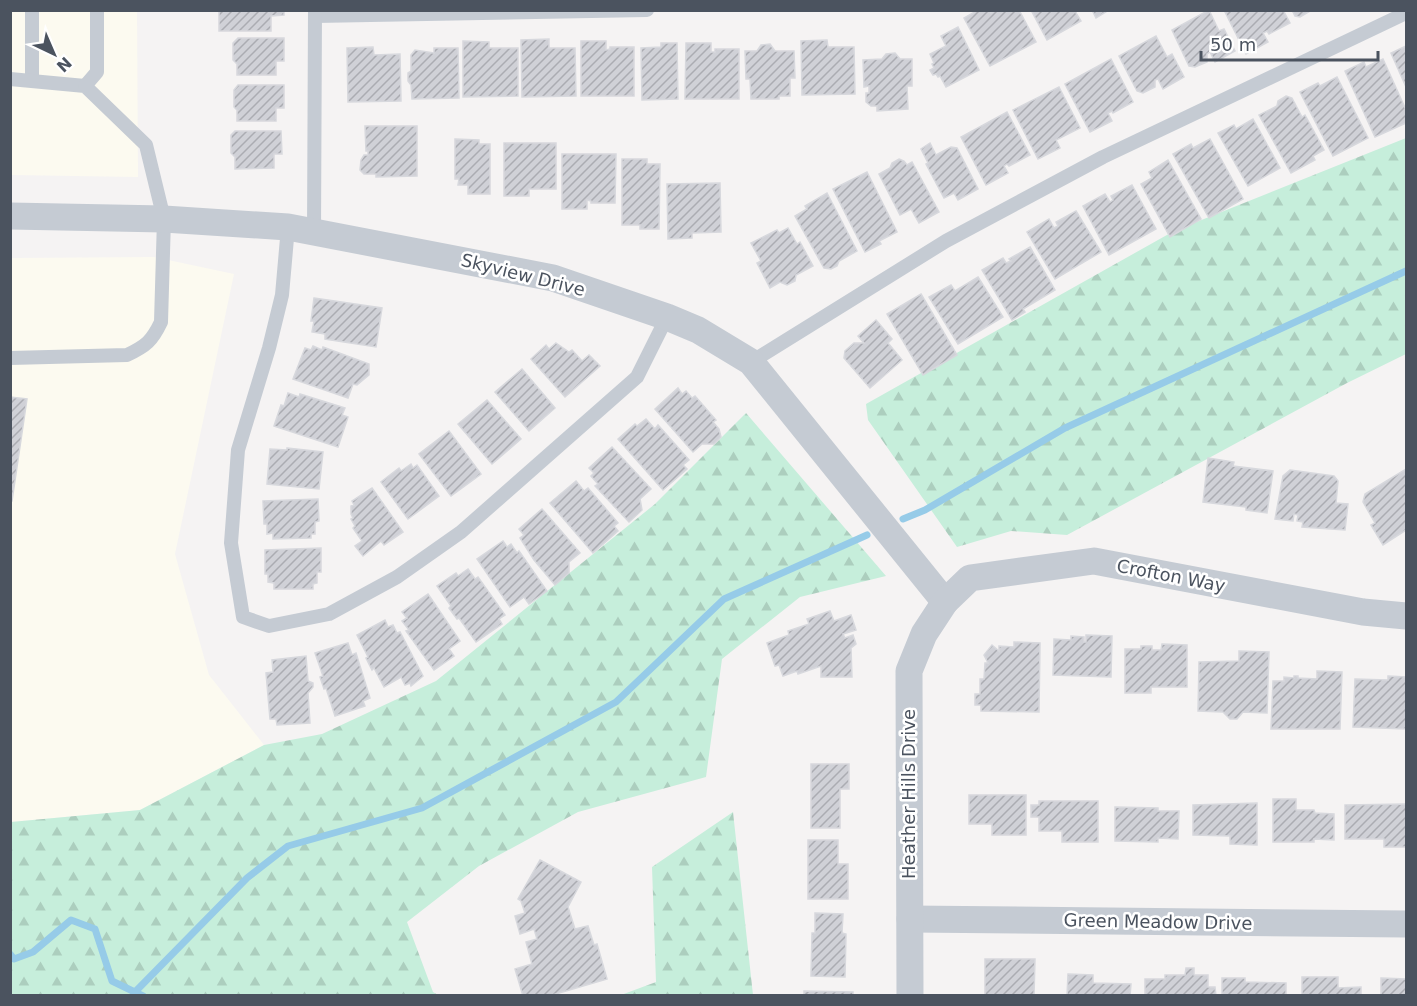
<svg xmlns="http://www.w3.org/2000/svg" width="1417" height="1006" viewBox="0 0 1417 1006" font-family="'DejaVu Sans',sans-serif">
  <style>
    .commercial { fill: #fcfaf0 }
    .forest { fill: url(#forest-firs) }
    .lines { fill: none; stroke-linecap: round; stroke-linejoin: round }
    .stream { stroke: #96cbe8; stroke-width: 7 }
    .building { fill: url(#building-hatch); stroke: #d7d8dd; stroke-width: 1.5 }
    .service { stroke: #c5cbd3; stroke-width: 14 }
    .minor { stroke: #c5cbd3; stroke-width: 27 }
    .labels { text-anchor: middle; stroke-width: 5; stroke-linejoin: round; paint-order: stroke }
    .street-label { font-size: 18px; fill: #4b535f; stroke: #fff }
  </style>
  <defs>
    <pattern id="forest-firs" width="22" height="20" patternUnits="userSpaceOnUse" patternTransform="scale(1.5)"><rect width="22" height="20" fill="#c6eedb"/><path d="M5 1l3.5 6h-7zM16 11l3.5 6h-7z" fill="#accebe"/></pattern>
    <pattern id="building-hatch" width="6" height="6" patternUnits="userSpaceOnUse" patternTransform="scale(1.5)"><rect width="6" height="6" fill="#d0d1d7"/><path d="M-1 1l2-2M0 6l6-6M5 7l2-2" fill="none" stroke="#abacb2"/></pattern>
  </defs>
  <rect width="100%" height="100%" fill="#f5f3f3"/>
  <!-- commercial -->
  <g class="commercial">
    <polygon points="11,11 137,11 138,177 11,175"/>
    <polygon points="154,257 234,274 175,554 209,675 264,745 140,810 11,822 11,258"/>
  </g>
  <!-- forest -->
  <g class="forest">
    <polygon points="1406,138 1406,354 1347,383 1067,535 1011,531 957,547 868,420 866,404 1174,231"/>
    <polygon points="746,413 886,576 800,597 722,659 706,777 578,812 479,866 407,922 433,992 438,995 11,996 11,822 140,810 264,745 322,734 436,681 655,504"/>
    <polygon points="733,812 753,995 621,995 656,982 652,867"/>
  </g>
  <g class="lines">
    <!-- stream -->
    <g class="stream">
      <polyline points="903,519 925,510 1065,428 1406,271"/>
      <polyline points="10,954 14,959 33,952 71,920 95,929 112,981 143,996"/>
      <polyline points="134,993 247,878 288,846 422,808 616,702 724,599 867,535"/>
    </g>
  </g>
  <!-- building -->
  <g class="building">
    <polygon points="219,10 284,10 284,15 271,16 271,31 219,31"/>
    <polygon points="978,10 989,10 991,13 995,10 1019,10 1036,42 990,66 964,18"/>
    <polygon points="1031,10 1077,10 1076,13 1081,21 1047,40"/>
    <polygon points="1092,10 1109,10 1096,18"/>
    <polygon points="1209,10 1219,31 1224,29 1235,51 1215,62 1210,52 1207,54 1207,62 1195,67 1189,66 1172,30"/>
    <polygon points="1224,10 1283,10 1290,23 1269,34 1267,31 1263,33 1268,42 1246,54"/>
    <polygon points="1292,10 1312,10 1300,17 1295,16"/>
    <polygon points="958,27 979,70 946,87 940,76 938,77 936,74 933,75 930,70 934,68 932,64 934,63 930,54 946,46 941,36"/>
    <polygon points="1156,36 1167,57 1172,54 1184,77 1163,89 1158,79 1155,80 1155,87 1143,93 1137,91 1119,56"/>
    <polygon points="238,38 284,38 284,61 276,61 276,75 237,75 237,64 233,60 233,43"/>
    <polygon points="549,39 549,48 575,48 576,96 522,97 521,40"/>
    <polygon points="827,40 828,47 854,47 855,94 802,95 801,41"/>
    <polygon points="463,41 489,42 489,48 518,48 518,96 463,97"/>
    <polygon points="581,41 606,41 606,50 610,49 610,47 634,47 634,96 581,96"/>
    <polygon points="661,43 677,43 678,99 642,100 641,48 661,47"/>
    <polygon points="686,43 711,43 711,52 715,52 715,49 739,49 739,99 685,99"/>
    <polygon points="770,44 775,51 794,51 795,78 790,78 790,96 779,96 779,99 751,99 750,79 746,79 745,51 757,51 761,45"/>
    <polygon points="1406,46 1406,87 1391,53"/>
    <polygon points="373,47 374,55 400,54 401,101 348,102 347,48"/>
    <polygon points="434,48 458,48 459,98 412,99 411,85 408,81 408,73 411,71 411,55 415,50 434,53"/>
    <polygon points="895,53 900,59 912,59 912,86 907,86 908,109 877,111 877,106 871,106 866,102 866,93 869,93 869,86 864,87 863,60 882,59 886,54"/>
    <polygon points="1111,59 1133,102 1113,113 1112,111 1108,113 1112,121 1090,132 1065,84"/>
    <polygon points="1383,59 1406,110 1406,123 1375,137 1345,71 1364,62 1366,67"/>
    <polygon points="1337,77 1368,138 1333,156 1300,92 1318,83 1320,86"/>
    <polygon points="238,85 284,85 284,108 276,108 276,121 237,121 237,110 234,107 234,90"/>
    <polygon points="1059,87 1080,128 1056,140 1060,148 1038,159 1013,110"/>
    <polygon points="1286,96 1292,98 1302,117 1305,115 1324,150 1313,156 1315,160 1291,173 1259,115 1277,106 1278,101"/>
    <polygon points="1007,112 1030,155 1009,166 1007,164 1004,166 1008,173 986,185 961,137"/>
    <polygon points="1253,119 1280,168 1248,186 1218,133 1234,125 1236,129"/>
    <polygon points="365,126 417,126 417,176 376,177 376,174 364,174 360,170 361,160 364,155 368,155 368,151 366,151"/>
    <polygon points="235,131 281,131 282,154 274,154 274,168 235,169 235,157 231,153 231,135"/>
    <polygon points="455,139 479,140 479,144 490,144 490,194 468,194 468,185 458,185 459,179 455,179"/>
    <polygon points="1210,139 1243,199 1209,218 1173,154 1191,144 1193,148"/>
    <polygon points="504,143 556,143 556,189 529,189 529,196 504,196"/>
    <polygon points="930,143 936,155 951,147 957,148 978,189 958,200 954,193 944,198 926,164 928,163 921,149"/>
    <polygon points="562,154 616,154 615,203 591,203 591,201 587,200 587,209 562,209"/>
    <polygon points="622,159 647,159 647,164 660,164 659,229 640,229 640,225 622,225"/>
    <polygon points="899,159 904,161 907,165 912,162 939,212 919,223 911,209 900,215 879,174 890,168 892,163"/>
    <polygon points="1168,160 1201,219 1170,237 1141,184 1152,178 1149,172"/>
    <polygon points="867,172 897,232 879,241 881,244 865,252 833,189"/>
    <polygon points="720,183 721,232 692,233 692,238 668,239 667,184"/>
    <polygon points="1132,185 1156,229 1109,255 1083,206 1105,194 1110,202 1113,200 1111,196"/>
    <polygon points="827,193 857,251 839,261 837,266 831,269 824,268 795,216 807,209 805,206"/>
    <polygon points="1076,211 1101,252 1055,279 1027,232 1049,219 1054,228 1058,226 1056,222"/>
    <polygon points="788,228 797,244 800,242 813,266 796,275 795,281 787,285 780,282 770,288 757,263 761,261 751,243 777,230 779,233"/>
    <polygon points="1030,247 1055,290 1023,309 1025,312 1012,320 982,270 1003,258 1006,263 1011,261 1009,259"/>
    <polygon points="978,277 1003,317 958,344 929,297 951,285 955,291"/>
    <polygon points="921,294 957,355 923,375 887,314"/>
    <polygon points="314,298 382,308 376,347 325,339 325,334 312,332 314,321 311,321"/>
    <polygon points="876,320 892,339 888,343 902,360 870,388 844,358 845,351 854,343 864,343 858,336"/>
    <polygon points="556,343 569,352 572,350 582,361 589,355 600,366 565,397 531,359 546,345 549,349"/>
    <polygon points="313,346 322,350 323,347 369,364 369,375 357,385 353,384 348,398 293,379 305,348 311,350"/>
    <polygon points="522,369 555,408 529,431 495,392"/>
    <polygon points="678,388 682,394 686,391 692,398 695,396 716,420 713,422 719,429 721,437 714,444 702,444 693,452 655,409"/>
    <polygon points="288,393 299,397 300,394 345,408 342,415 348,417 338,447 274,426 281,405 284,406"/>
    <polygon points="10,397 27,399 12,501 10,501"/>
    <polygon points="487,400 521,439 492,464 458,424"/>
    <polygon points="646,419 655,429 658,425 689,460 683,465 687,469 663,490 618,439 635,424 637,426"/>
    <polygon points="449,431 481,474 451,496 419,454"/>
    <polygon points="612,447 651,489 640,499 642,510 629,522 595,486 598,484 591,476 594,473 589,468"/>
    <polygon points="287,448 323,452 319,489 267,484 270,449 287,450"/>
    <polygon points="1208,458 1234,462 1233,466 1273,471 1267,513 1246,510 1246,507 1203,502"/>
    <polygon points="411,464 413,468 417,465 439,496 408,519 381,482 399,468 401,471"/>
    <polygon points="1406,469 1406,530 1383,545 1371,525 1375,523 1363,502 1365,494"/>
    <polygon points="1290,470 1334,476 1338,481 1336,503 1348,504 1345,530 1302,527 1303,522 1297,521 1298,515 1294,514 1293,521 1275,519 1283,476"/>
    <polygon points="576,481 584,491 588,488 618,523 614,526 618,531 593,553 550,503"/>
    <polygon points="372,488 403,532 384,545 381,541 363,556 355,546 362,541 353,528 355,526 351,519 353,518 351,514 351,506 354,505 352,501"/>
    <polygon points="318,499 319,521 315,522 315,534 311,534 311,538 273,539 273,533 267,534 267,524 264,524 263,501"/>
    <polygon points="542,509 580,553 569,562 569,573 555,585 534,560 520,538 524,535 519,529"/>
    <polygon points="503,541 507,547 511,544 517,553 519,551 547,591 529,604 524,597 510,607 477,559"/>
    <polygon points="321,548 321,572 317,572 317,583 313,584 313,589 274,589 274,583 268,582 268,574 265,574 265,550"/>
    <polygon points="468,569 475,579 478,577 505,615 499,619 502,624 476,642 459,618 457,619 449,608 451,606 437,586 456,573 458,576"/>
    <polygon points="428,594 460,641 449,649 454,656 434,670 406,631 409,630 402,621 407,618 402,612"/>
    <polygon points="830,611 834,621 851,615 856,630 843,634 845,638 853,635 856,644 851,648 852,677 821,677 821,666 798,674 797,671 783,676 779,665 775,666 767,643 789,635 788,631 809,624 807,619"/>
    <polygon points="385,620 388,627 393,625 397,633 400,632 423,676 411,686 410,683 405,685 401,677 384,687 374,668 372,670 366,658 368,657 357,635"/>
    <polygon points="1086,635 1112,636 1111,677 1053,675 1054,639 1071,640 1071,636 1084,637 1084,642 1086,642"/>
    <polygon points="1014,642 1040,643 1039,712 981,711 981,705 975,705 975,694 980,694 980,679 984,679 985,663 988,663 984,655 992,645 999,651 999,646 1014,647"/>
    <polygon points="348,643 352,655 356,653 370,698 363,701 365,706 335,716 326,688 324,689 320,677 323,676 315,653"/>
    <polygon points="1162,644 1187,645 1187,687 1151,687 1151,693 1125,693 1125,649 1141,649 1141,646 1152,646 1152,650 1161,650"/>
    <polygon points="1239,651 1269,652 1267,713 1243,712 1237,719 1230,719 1223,712 1198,711 1199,662 1239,661"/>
    <polygon points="306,656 308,681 313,683 313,687 308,693 310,723 277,725 276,719 270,719 266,673 273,672 272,660"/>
    <polygon points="1317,671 1342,672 1340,729 1271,729 1273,681 1284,681 1284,677 1294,678 1294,676 1298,676 1298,678 1317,679"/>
    <polygon points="1388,676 1406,677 1406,729 1353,727 1355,679 1388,680"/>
    <polygon points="811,764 849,764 849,789 840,789 840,828 811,828"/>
    <polygon points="969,795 1026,795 1026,835 992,835 992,824 969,824"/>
    <polygon points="1273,799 1296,799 1296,810 1314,810 1315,813 1334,814 1334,840 1314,839 1314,842 1273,842"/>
    <polygon points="1039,801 1098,801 1098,842 1062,842 1062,831 1039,831 1039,817 1031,817 1031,805 1039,805"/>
    <polygon points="1257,803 1257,845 1230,844 1230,836 1193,835 1193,805"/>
    <polygon points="1406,804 1406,847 1384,847 1384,839 1345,839 1345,805"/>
    <polygon points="1115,807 1158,808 1158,811 1179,811 1178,839 1158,838 1158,842 1115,841"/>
    <polygon points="808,840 838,840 838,864 848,864 848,899 808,899"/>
    <polygon points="540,860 581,882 568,907 575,929 588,926 594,945 597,944 607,979 549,996 523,996 515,969 532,964 526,942 537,939 534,929 520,934 515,916 525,913 521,901 518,899"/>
    <polygon points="815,913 843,914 842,933 846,934 845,977 811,976 812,933 815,933"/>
    <polygon points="985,959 1035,959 1034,996 985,996"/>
    <polygon points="1186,968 1194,968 1194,975 1208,975 1208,987 1215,987 1216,996 1145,996 1145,979 1165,979 1165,975 1185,975"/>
    <polygon points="1068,974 1093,975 1093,983 1131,984 1130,996 1067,996"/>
    <polygon points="1302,977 1338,977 1338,988 1361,987 1361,996 1302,996"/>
    <polygon points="1222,978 1245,978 1245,982 1286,983 1286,996 1222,996"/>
    <polygon points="1381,978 1406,979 1406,996 1381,996"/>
    <polygon points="804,991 853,992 853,996 804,996"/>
  </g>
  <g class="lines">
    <!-- service -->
    <g class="service">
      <polyline points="32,10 32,80"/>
      <polyline points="315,16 647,10"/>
      <path d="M 10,79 L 85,86 L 146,145 L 164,219 L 161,322 C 152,341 146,346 127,355 L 10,358"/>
      <polyline points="85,86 97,72 97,10"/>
      <polyline points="288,227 282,295 269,348 238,450 231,543 243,617 269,626 329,614 397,577 461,532 637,377 667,317"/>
      <polyline points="314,233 315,10"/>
      <polyline points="751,362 946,241 1103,157 1406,13"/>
    </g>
    <!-- minor -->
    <g class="minor">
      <polyline points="10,216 164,219 288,227 553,278 667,317 698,330 751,362 945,602"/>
      <polyline points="910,919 1406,924"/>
      <polyline points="910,996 909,671 924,634 945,602 970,578 1094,561 1363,612 1406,616"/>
    </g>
  </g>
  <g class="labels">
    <!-- street labels -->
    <g class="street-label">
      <text transform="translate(523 275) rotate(14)" y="6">Skyview Drive</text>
      <text transform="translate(1171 576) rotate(11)" y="6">Crofton Way</text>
      <text transform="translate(909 794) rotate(-90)" y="6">Heather Hills Drive</text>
      <text transform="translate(1158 922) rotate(1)" y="6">Green Meadow Drive</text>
    </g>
  </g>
  <!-- border -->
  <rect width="1417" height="1006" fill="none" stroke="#4b535f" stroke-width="24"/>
  <!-- north arrow -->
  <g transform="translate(54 54) rotate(136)" stroke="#ffffff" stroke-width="4.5" paint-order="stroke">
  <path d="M0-4.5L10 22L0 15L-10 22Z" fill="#4b535f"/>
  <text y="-9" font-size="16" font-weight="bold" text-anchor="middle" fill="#4b535f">N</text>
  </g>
  <!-- scale -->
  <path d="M1201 51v9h177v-9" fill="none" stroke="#4b535f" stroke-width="3"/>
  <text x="1210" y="51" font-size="18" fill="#4b535f" stroke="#ffffff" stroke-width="4.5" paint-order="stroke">50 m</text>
</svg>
